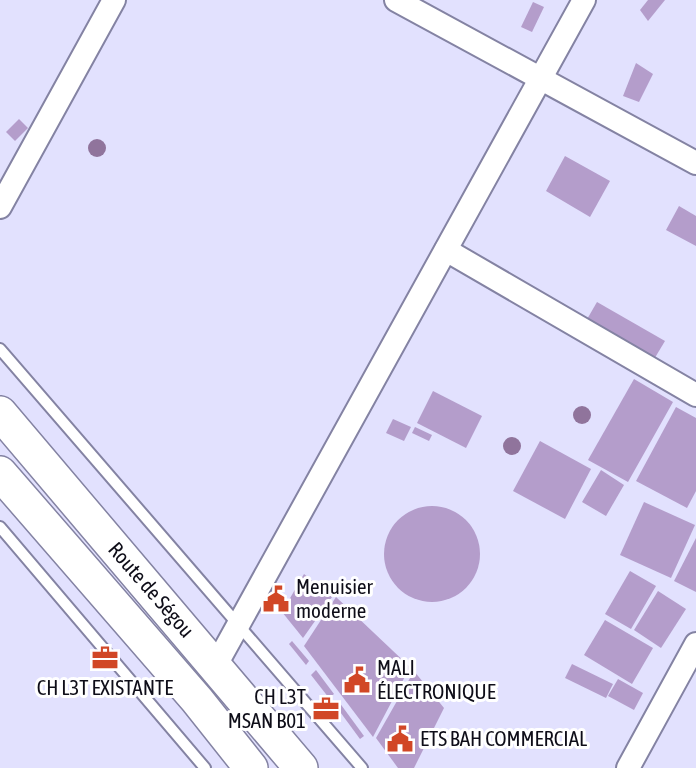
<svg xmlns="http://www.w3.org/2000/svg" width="696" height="768" viewBox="0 0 696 768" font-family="'Asap Condensed',sans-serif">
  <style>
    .building { fill: #b49dcb }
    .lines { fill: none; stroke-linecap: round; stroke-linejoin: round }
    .service-casing { stroke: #8483a3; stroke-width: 14 }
    .minor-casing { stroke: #8483a3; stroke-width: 26 }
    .trunk-casing { stroke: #8483a3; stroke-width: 36 }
    .service { stroke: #fff; stroke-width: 10 }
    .minor { stroke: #fff; stroke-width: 22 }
    .trunk { stroke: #fff; stroke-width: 33 }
    .tree { fill: #90749c }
    .labels { text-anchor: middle; stroke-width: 6; stroke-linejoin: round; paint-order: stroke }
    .poi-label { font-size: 21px; fill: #0e0d18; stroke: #fff; text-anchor: start }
    .street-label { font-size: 21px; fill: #0e0d18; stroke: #fff }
  </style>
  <rect width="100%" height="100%" fill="#e2e1fe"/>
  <!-- building -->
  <g class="building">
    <polygon points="648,0 665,0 648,21 640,10"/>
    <polygon points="533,2 544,7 532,32 521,27"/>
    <polygon points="636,63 653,74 639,102 623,96"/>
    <polygon points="19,119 28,128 15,141 6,132"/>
    <polygon points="565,156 610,181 590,217 546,191"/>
    <polygon points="679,206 696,216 696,246 666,230"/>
    <polygon points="597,302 665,341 653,361 586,321"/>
    <polygon points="634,379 673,402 628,482 588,460"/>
    <polygon points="433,391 482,416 466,448 417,423"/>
    <polygon points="676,407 696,418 696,491 687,508 636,481"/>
    <polygon points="393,419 411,427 404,441 386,433"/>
    <polygon points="415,427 432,435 429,441 412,433"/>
    <polygon points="540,441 591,469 565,519 513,491"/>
    <polygon points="601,470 624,485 606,516 582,502"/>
    <polygon points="644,502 695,525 671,578 620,555"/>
    <circle cx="432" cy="554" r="48"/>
    <polygon points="696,538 696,592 674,581"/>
    <polygon points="630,571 656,586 631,629 605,614"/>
    <polygon points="304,574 332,597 303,638 282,612"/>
    <polygon points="658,591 686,609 661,648 634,630"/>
    <polygon points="336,597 410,667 373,737 304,646"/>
    <polygon points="605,620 653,648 632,684 584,655"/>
    <polygon points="292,641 309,661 306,665 289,644"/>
    <polygon points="572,664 613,684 606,698 565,678"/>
    <polygon points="316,670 334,694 329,698 311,675"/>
    <polygon points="414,671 444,708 414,768 398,768 376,738"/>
    <polygon points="618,679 643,693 634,710 608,696"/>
    <polygon points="339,702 364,736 360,739 335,705"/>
  </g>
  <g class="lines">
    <!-- service casing -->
    <g class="service-casing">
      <g id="service">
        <polyline points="0,349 362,768"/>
        <polyline points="0,527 205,768"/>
      </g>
    </g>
    <!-- minor casing -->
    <g class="minor-casing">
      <g id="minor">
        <polyline points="396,0 696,163"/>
        <polyline points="0,207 114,0"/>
        <polyline points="446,250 696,395"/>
        <polyline points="216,665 584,0"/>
        <polyline points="628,768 696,644"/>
      </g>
    </g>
    <!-- trunk casing -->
    <g class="trunk-casing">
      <g id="trunk">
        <polyline points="0,413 301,768"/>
        <polyline points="0,473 197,700 251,768"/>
      </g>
    </g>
    <!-- service -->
    <use href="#service" class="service"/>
    <!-- minor -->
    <use href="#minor" class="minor"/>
    <!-- trunk -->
    <use href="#trunk" class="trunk"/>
  </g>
  <!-- trees -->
  <g class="tree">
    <circle cx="97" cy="148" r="9"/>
    <circle cx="582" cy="415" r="9"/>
    <circle cx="512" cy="446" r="9"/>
  </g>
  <!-- icons -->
  <defs>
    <g id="civic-bare" transform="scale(2.07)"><path d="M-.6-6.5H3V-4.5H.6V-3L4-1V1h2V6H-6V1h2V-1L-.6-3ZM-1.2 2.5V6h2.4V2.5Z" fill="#d14726" stroke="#fff" stroke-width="2.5" paint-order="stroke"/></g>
    <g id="office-bare" transform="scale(2.07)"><path d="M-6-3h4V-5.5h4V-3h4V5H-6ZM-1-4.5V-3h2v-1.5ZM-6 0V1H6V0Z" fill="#d14726" stroke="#fff" stroke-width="2.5" paint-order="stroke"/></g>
  </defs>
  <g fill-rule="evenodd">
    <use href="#civic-bare" x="276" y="599"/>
    <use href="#office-bare" x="105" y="658"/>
    <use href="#civic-bare" x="357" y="680"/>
    <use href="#office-bare" x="326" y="709"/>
    <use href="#civic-bare" x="400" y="739"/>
  </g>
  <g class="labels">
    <!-- poi labels -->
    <g class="poi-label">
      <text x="296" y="594">Menuisier<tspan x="296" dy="24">moderne</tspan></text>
      <text x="377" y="675">MALI<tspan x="377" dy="24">ÉLECTRONIQUE</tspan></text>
      <text x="105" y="695" text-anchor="middle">CH L3T EXISTANTE</text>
      <text x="306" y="704" text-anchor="end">CH L3T<tspan x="306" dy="24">MSAN B01</tspan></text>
      <text x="420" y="746">ETS BAH COMMERCIAL</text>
    </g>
    <!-- street labels -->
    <g class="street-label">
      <text transform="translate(151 590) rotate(49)" y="7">Route de Ségou</text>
    </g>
  </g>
</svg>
